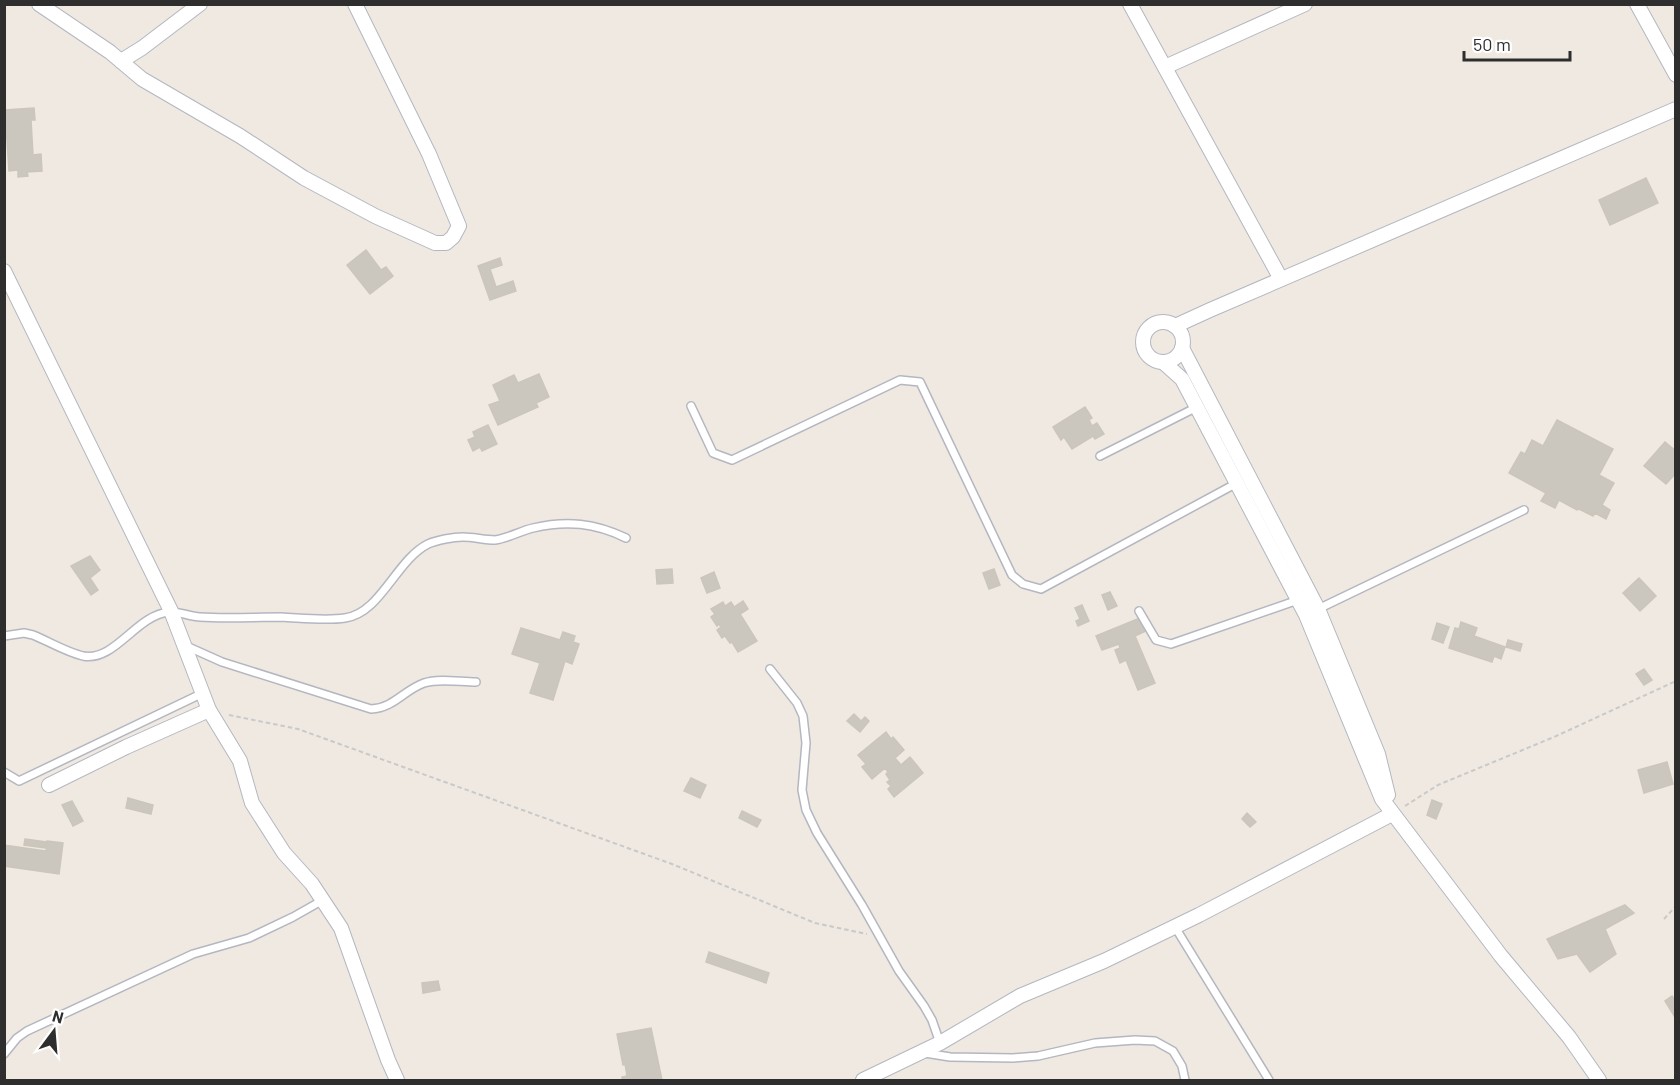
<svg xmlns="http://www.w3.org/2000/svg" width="1680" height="1085" viewBox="0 0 1680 1085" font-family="Barlow,sans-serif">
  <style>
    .building { fill: #cbc7bf; stroke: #cbc5ba; stroke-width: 1.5 }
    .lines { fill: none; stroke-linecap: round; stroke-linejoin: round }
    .lane-casing { stroke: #b4b7c1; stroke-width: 10 }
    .street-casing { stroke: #b4b7c1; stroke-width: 16 }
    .path { stroke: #c9c9c9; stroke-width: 2; stroke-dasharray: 4.5 3; stroke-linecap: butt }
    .lane { stroke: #fff; stroke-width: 7 }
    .street { stroke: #fff; stroke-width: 14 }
  </style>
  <rect width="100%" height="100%" fill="#efe9e1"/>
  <!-- building -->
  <g class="building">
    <polygon points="34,108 35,120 31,120 33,155 41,154 42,171 27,172 28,176 18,177 18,170 9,171 5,110"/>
    <polygon points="1646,178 1658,203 1610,225 1599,200"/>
    <polygon points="366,250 381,270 386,267 393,276 370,294 347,265"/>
    <polygon points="500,258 502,265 490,269 496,287 513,281 516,291 490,300 478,266"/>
    <polygon points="539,374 549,397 536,403 538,407 498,425 489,405 500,401 493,385 514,375 518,383"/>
    <polygon points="1085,407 1092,418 1089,420 1092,426 1097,423 1104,434 1095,439 1093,436 1072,449 1064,437 1061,440 1053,427"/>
    <polygon points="1557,420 1613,449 1599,475 1614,483 1602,505 1610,510 1606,519 1595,513 1593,516 1579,509 1577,510 1559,500 1555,508 1541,501 1546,493 1509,473 1521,452 1525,454 1532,440 1543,446"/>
    <polygon points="488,425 497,444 482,451 480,447 473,451 468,440 475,437 473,432"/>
    <polygon points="1665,442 1676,451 1676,473 1666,484 1644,466"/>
    <polygon points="90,556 100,570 90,578 98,590 91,595 71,566"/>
    <polygon points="672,569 673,583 657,584 656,570"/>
    <polygon points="994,569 1000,585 989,589 983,573"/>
    <polygon points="714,572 720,588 707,593 701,578"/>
    <polygon points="1639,578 1656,596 1640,611 1623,593"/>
    <polygon points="1110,592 1117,606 1108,610 1102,595"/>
    <polygon points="743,601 748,609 740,614 757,641 738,652 732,642 730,643 725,636 722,638 717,630 721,627 719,624 717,626 711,617 715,614 711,609 723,602 725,606 731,602 734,607"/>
    <polygon points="1082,605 1089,621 1078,626 1076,621 1080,619 1075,608"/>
    <polygon points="1140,618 1146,631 1135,636 1155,683 1138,690 1126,660 1120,663 1115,650 1120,648 1119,644 1102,650 1096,636"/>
    <polygon points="1461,622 1477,628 1474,636 1505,647 1501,659 1494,656 1492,662 1449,648 1455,628 1459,629"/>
    <polygon points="1437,623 1449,627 1443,643 1432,639"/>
    <polygon points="521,628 560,640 563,632 575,636 573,642 579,644 572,664 565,661 553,700 530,693 540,663 512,654"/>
    <polygon points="1508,640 1522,644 1520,651 1506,647"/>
    <polygon points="1644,669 1652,680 1644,685 1636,674"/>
    <polygon points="854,714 861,721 865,717 869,721 860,732 847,721"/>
    <polygon points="886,732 891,739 893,737 904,750 895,758 901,765 910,757 923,773 894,797 888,789 891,786 887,782 890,780 886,774 888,772 885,768 872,779 862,767 866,764 858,755"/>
    <polygon points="1667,762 1673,784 1644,793 1638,770"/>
    <polygon points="691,778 706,785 700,798 684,791"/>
    <polygon points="128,798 153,805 151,814 126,808"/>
    <polygon points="1432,800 1442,804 1436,819 1427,815"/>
    <polygon points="72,801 83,821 73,826 62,805"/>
    <polygon points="742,811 761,820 757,827 739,818"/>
    <polygon points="1247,813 1256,822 1250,827 1242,819"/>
    <polygon points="25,839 46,842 45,848 24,845"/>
    <polygon points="47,841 63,843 59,874 4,866 4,845 46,851"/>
    <polygon points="1625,905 1634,913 1605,929 1616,954 1590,972 1577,954 1558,959 1547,939"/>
    <polygon points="709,952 769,973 766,983 706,962"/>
    <polygon points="438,981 440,990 423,993 422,983"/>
    <polygon points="1672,996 1676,1002 1676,1019 1665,1001"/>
    <polygon points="651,1028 662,1080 622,1080 622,1077 627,1076 625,1064 623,1065 617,1034"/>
  </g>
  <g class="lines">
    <!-- lane casing -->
    <g class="lane-casing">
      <g id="lane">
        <polyline points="691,406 713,453 732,460 900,380 920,382 1012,575 1023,584 1041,589 1237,483"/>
        <polyline points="1100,456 1199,406"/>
        <polyline points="1316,610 1524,510"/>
        <polyline points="1139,611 1156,640 1171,644 1298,600"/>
        <path d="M 4,636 L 24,633 L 33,635 C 48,641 66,652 83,656 C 115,662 136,615 169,612 C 179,611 190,617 200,617 C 227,619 254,617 281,617 C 302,618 325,621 345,618 C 381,613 396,560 428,544 C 437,540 453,537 463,537 C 474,537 484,540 495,540 C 509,538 520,531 533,528 C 567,520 595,523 626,538"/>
        <path d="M 184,645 L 222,662 L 371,709 C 394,708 404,690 424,683 C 439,678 460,682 476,682"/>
        <polyline points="770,669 797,703 803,716 806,743 802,790 806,810 817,833 862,905 899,971 924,1006 932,1020 940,1043"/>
        <polyline points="4,772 19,781 203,693"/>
        <polyline points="1175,927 1269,1080"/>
        <polyline points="925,1053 950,1057 1013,1058 1038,1056 1095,1043 1135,1040 1155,1041 1173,1051 1182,1066 1185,1080"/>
        <polyline points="4,1054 17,1038 27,1031 193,954 249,938 293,917 323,900"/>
      </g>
    </g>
    <!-- street casing -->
    <g class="street-casing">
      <g id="street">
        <polyline points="39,4 110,52 142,79 240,136 304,178 375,216 435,243 446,243 453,237 459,226 429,154 355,4"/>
        <polyline points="1130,4 1281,279"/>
        <polyline points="1637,4 1676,75"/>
        <polyline points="121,61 142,48 200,4"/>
        <polyline points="1165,67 1305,4"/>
        <polyline points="4,271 171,611 209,710 240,761 252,803 284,853 312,884 341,928 388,1060 397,1080"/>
        <circle cx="1163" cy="342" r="20"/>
        <polyline points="1175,326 1210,310 1676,109"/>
        <polyline points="1182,348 1318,609 1378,754 1388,795"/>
        <polyline points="1163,362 1182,379 1306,615 1382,799 1501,956 1569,1037 1599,1080"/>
        <polyline points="49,785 126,747 209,710"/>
        <polyline points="863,1080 940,1043 1020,996 1104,961 1199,915 1392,814"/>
      </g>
    </g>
    <!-- path -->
    <g class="path">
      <polyline points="229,715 298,729 672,864 815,923 867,934"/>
      <polyline points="1405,806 1438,785 1554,737 1676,681"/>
      <polyline points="1664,919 1676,906"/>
    </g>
    <!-- lane -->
    <use href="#lane" class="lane"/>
    <!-- street -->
    <use href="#street" class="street"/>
  </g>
  <!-- border -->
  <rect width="1680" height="1085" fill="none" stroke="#2e2e2e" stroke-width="12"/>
  <!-- north arrow -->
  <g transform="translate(54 1031) rotate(16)" stroke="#ffffff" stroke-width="4.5" paint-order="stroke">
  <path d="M0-4.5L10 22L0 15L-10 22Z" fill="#2e2e2e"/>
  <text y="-9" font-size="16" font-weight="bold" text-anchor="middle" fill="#2e2e2e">N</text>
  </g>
  <!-- scale -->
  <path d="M1464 51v9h106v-9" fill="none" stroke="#2e2e2e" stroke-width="3"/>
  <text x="1473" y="51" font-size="18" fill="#2e2e2e" stroke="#ffffff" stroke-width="4.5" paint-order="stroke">50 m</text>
</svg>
